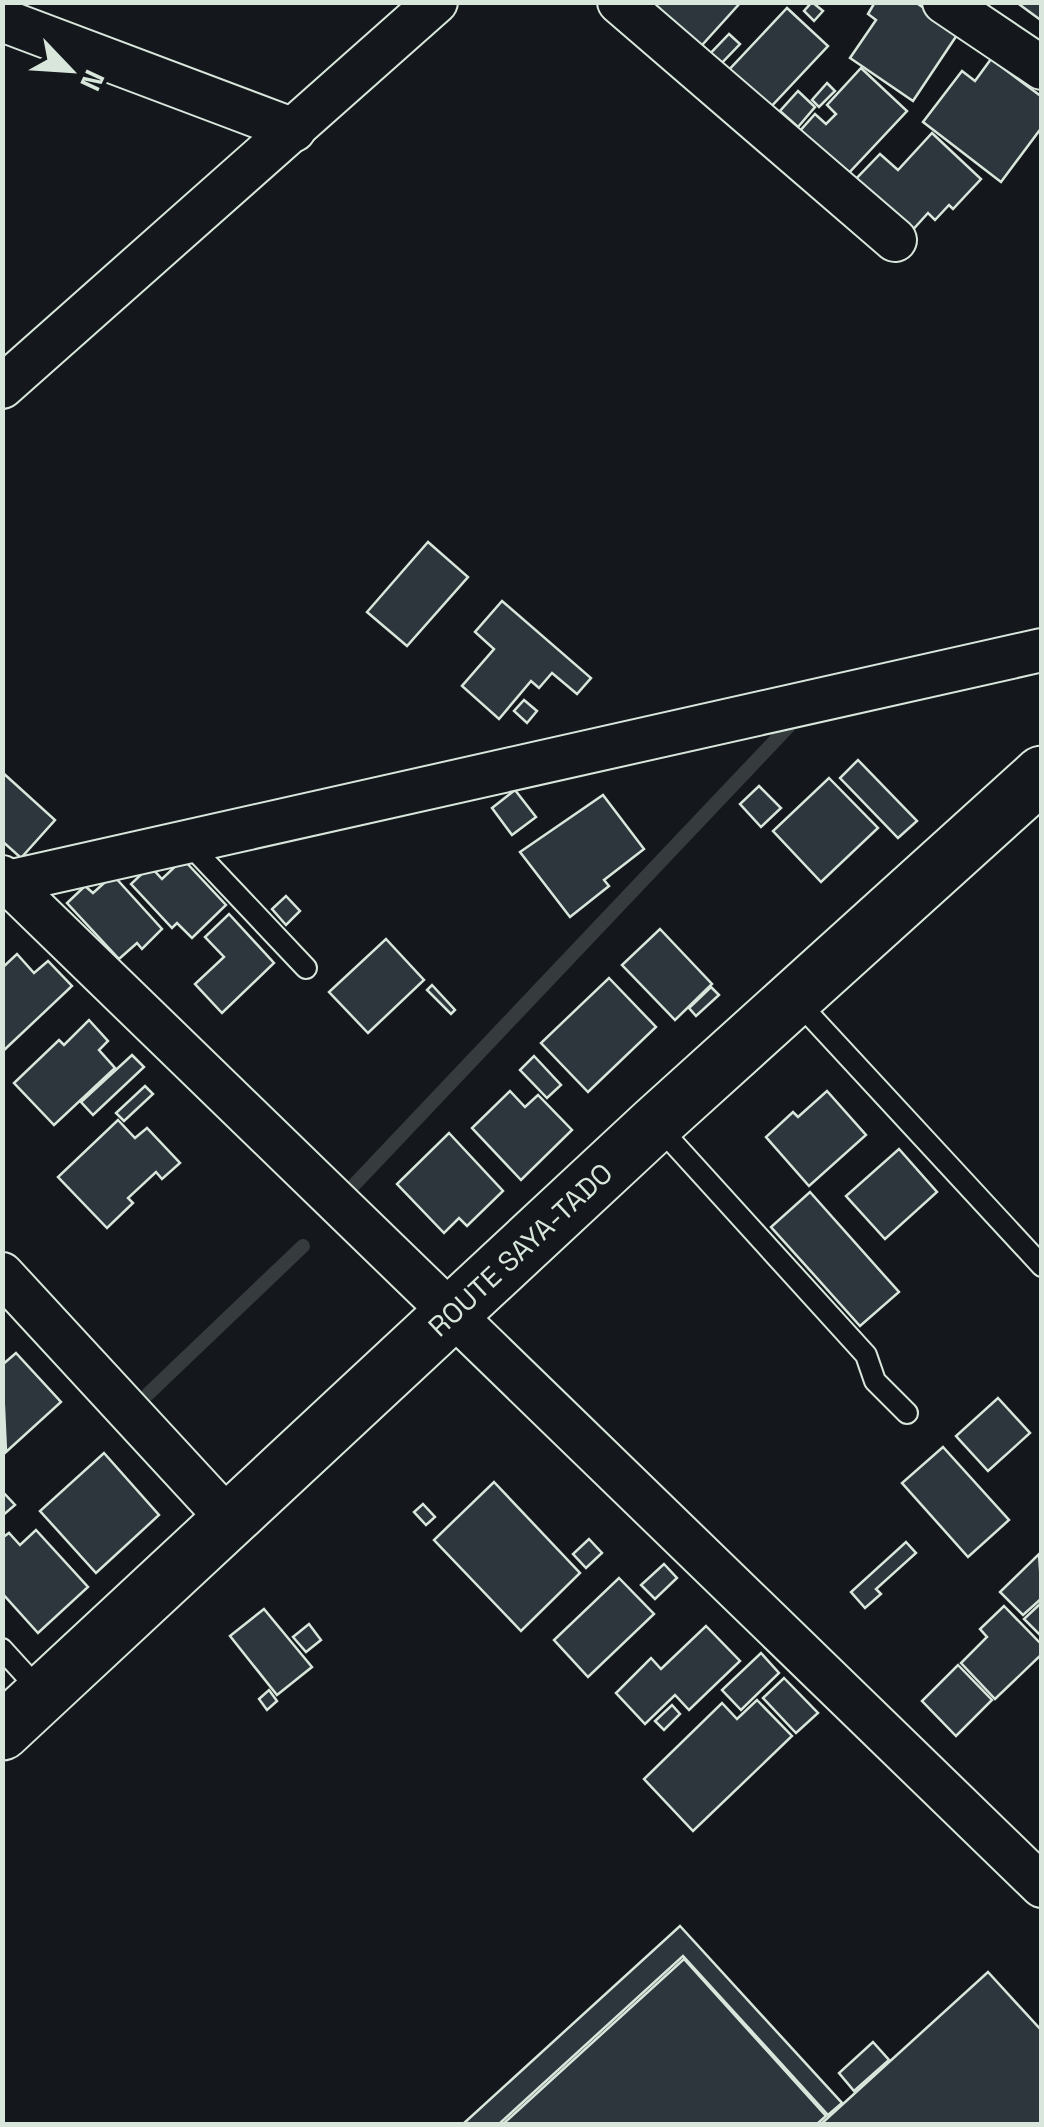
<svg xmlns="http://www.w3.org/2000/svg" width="1044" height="2127" viewBox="0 0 1044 2127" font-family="'Space Grotesk',sans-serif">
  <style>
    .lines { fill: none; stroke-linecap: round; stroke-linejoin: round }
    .stream { stroke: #363b3e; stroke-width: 14 }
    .building { fill: #2c363c; stroke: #d8e6dc; stroke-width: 2.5 }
    .service-casing { stroke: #d8e6dc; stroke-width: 24 }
    .minor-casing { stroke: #d8e6dc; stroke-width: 46 }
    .secondary-casing { stroke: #d8e6dc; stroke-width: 59 }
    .service { stroke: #14181c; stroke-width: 20 }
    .minor { stroke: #14181c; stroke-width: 42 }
    .secondary { stroke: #14181c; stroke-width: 55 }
    .labels { text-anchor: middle; stroke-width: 8; stroke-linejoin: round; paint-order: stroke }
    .street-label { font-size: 28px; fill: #d8e6dc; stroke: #14181c }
  </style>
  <rect width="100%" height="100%" fill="#14181c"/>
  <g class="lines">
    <!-- stream -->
    <g class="stream">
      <polyline points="353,1186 788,727"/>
      <polyline points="148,1394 303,1246"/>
    </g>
  </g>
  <!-- building -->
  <g class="building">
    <polygon points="639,2 741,2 694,54"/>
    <polygon points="812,2 823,11 814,21 804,11"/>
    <polygon points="875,2 915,2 959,32 913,101 850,58 876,20 868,14"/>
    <polygon points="1016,2 1042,2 1042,21"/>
    <polygon points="787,8 828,46 767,111 726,73"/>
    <polygon points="729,34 740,44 716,69 705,59"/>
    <polygon points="991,59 1042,97 1042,127 1001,182 923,122 962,71 975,81"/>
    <polygon points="861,68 907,111 846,176 799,132 815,114 826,124 836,114 827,105"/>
    <polygon points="827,83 835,91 819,107 812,100"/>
    <polygon points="798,91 815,107 798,127 780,111"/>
    <polygon points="932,133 981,179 953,209 949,205 935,220 928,213 909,234 853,182 880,154 898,170"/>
    <polygon points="428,542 468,577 407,646 367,612"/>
    <polygon points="502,601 591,678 577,694 552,673 539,688 531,681 499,719 462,686 494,649 475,632"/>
    <polygon points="524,700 537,711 527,723 514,711"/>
    <polygon points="858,760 917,821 898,838 840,778"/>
    <polygon points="2,772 55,820 21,858 2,841"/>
    <polygon points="829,778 878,828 821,882 773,831"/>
    <polygon points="759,786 781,808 761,827 740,804"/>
    <polygon points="515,790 536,817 512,835 492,808"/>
    <polygon points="603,795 644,849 604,880 609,886 570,917 520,852"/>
    <polygon points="183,859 226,905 192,938 177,923 172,928 131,884 150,866 162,879"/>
    <polygon points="113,875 162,929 142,949 137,943 119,959 67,903 85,886 93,893"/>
    <polygon points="286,896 300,911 286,925 272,909"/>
    <polygon points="229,914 274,963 222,1013 195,984 224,957 205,937"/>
    <polygon points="660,929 712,984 675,1020 622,965"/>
    <polygon points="386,939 424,980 368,1033 329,992"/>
    <polygon points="17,954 34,973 48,961 72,986 2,1052 2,968"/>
    <polygon points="609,978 656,1027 588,1092 541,1043"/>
    <polygon points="432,985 455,1010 451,1014 427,990"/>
    <polygon points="711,987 719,995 696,1016 689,1008"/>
    <polygon points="89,1020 108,1041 99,1050 115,1068 54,1125 14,1083 59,1040 64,1045"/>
    <polygon points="132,1055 144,1067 93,1115 81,1102"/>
    <polygon points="534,1056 561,1085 547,1098 520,1070"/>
    <polygon points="145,1086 153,1094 124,1121 116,1113"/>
    <polygon points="510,1091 525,1107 538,1095 572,1130 521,1180 472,1128"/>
    <polygon points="827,1091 866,1135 809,1186 766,1137 793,1112 798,1117"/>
    <polygon points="118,1120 135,1138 147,1128 180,1163 162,1179 156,1172 128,1198 133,1203 107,1228 58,1177"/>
    <polygon points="449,1133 503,1191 467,1226 459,1218 444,1233 397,1184"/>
    <polygon points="899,1149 937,1192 885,1239 846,1196"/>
    <polygon points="810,1192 899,1292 860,1326 771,1227"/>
    <polygon points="16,1353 61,1402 6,1452 2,1365"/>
    <polygon points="998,1398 1030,1433 988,1471 956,1436"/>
    <polygon points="943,1447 1009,1520 968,1557 902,1483"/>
    <polygon points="104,1453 159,1515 96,1573 40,1511"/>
    <polygon points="494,1482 580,1573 521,1631 434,1540"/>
    <polygon points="2,1491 15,1505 2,1516"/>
    <polygon points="423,1504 435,1517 426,1525 414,1512"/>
    <polygon points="36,1530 88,1587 38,1633 2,1593 2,1538 9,1533 20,1545"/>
    <polygon points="589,1539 602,1553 586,1568 573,1554"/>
    <polygon points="906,1542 916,1553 876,1589 881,1594 865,1608 851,1592"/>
    <polygon points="1039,1554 1042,1598 1023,1615 1000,1592"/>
    <polygon points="664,1564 677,1578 655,1599 641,1585"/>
    <polygon points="619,1578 654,1614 588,1677 554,1640"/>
    <polygon points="1042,1602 1042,1637 1024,1619"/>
    <polygon points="1004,1606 1042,1645 1042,1654 995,1699 961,1663 987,1637 980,1629"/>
    <polygon points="264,1609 312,1667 277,1695 230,1636"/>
    <polygon points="309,1624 321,1640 306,1652 293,1637"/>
    <polygon points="706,1626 740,1661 689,1710 675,1695 645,1724 616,1693 651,1658 661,1669"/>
    <polygon points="761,1653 779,1673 741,1710 722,1690"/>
    <polygon points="958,1665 992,1700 956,1736 922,1701"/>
    <polygon points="784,1678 818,1713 796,1733 763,1698"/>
    <polygon points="269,1690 277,1701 267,1710 259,1699"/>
    <polygon points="757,1700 792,1736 693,1831 644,1779 722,1703 737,1719"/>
    <polygon points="672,1705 680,1714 664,1730 655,1721"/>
    <polygon points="680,1926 842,2103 828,2115 683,1956 499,2124 463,2124"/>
    <polygon points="684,1959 826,2116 817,2124 503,2124"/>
    <polygon points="988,1972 1042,2031 1042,2124 821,2124"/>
    <polygon points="873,2042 889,2060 854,2091 839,2073"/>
  </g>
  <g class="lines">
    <!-- service casing -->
    <g class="service-casing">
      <g id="service">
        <polyline points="188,843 306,968"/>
        <polyline points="795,999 1042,1266"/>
        <polyline points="657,1125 866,1355 875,1381 907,1413"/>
        <polyline points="2,1649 42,1693"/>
      </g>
    </g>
    <!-- minor casing -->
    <g class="minor-casing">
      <g id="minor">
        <polyline points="619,2 895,240"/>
        <polyline points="944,2 1042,68"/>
        <polyline points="2,20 294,130"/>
        <polyline points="2,387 436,2"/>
        <polyline points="2,877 1042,1886"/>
        <polyline points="8,882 1042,650"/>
        <polyline points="2,1274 230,1521"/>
      </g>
    </g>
    <!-- secondary casing -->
    <g class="secondary-casing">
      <g id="secondary">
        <path id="s1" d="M 2,1732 L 655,1124 L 1042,774"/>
      </g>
    </g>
    <!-- service -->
    <use href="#service" class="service"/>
    <!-- minor -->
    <use href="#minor" class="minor"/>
    <!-- secondary -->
    <use href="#secondary" class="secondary"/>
  </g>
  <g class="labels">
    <!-- street labels -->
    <g class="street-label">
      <text dy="10" stroke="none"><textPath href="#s1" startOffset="708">ROUTE SAYA-TADO</textPath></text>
    </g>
  </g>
  <!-- border -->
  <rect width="1044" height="2127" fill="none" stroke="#d8e6dc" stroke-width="10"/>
  <!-- north arrow -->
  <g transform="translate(70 70) rotate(115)" stroke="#14181c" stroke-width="8" paint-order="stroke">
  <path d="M0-8L18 38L0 25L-18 38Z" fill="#d8e6dc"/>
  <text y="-15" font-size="28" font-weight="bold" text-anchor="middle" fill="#d8e6dc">N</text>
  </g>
</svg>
